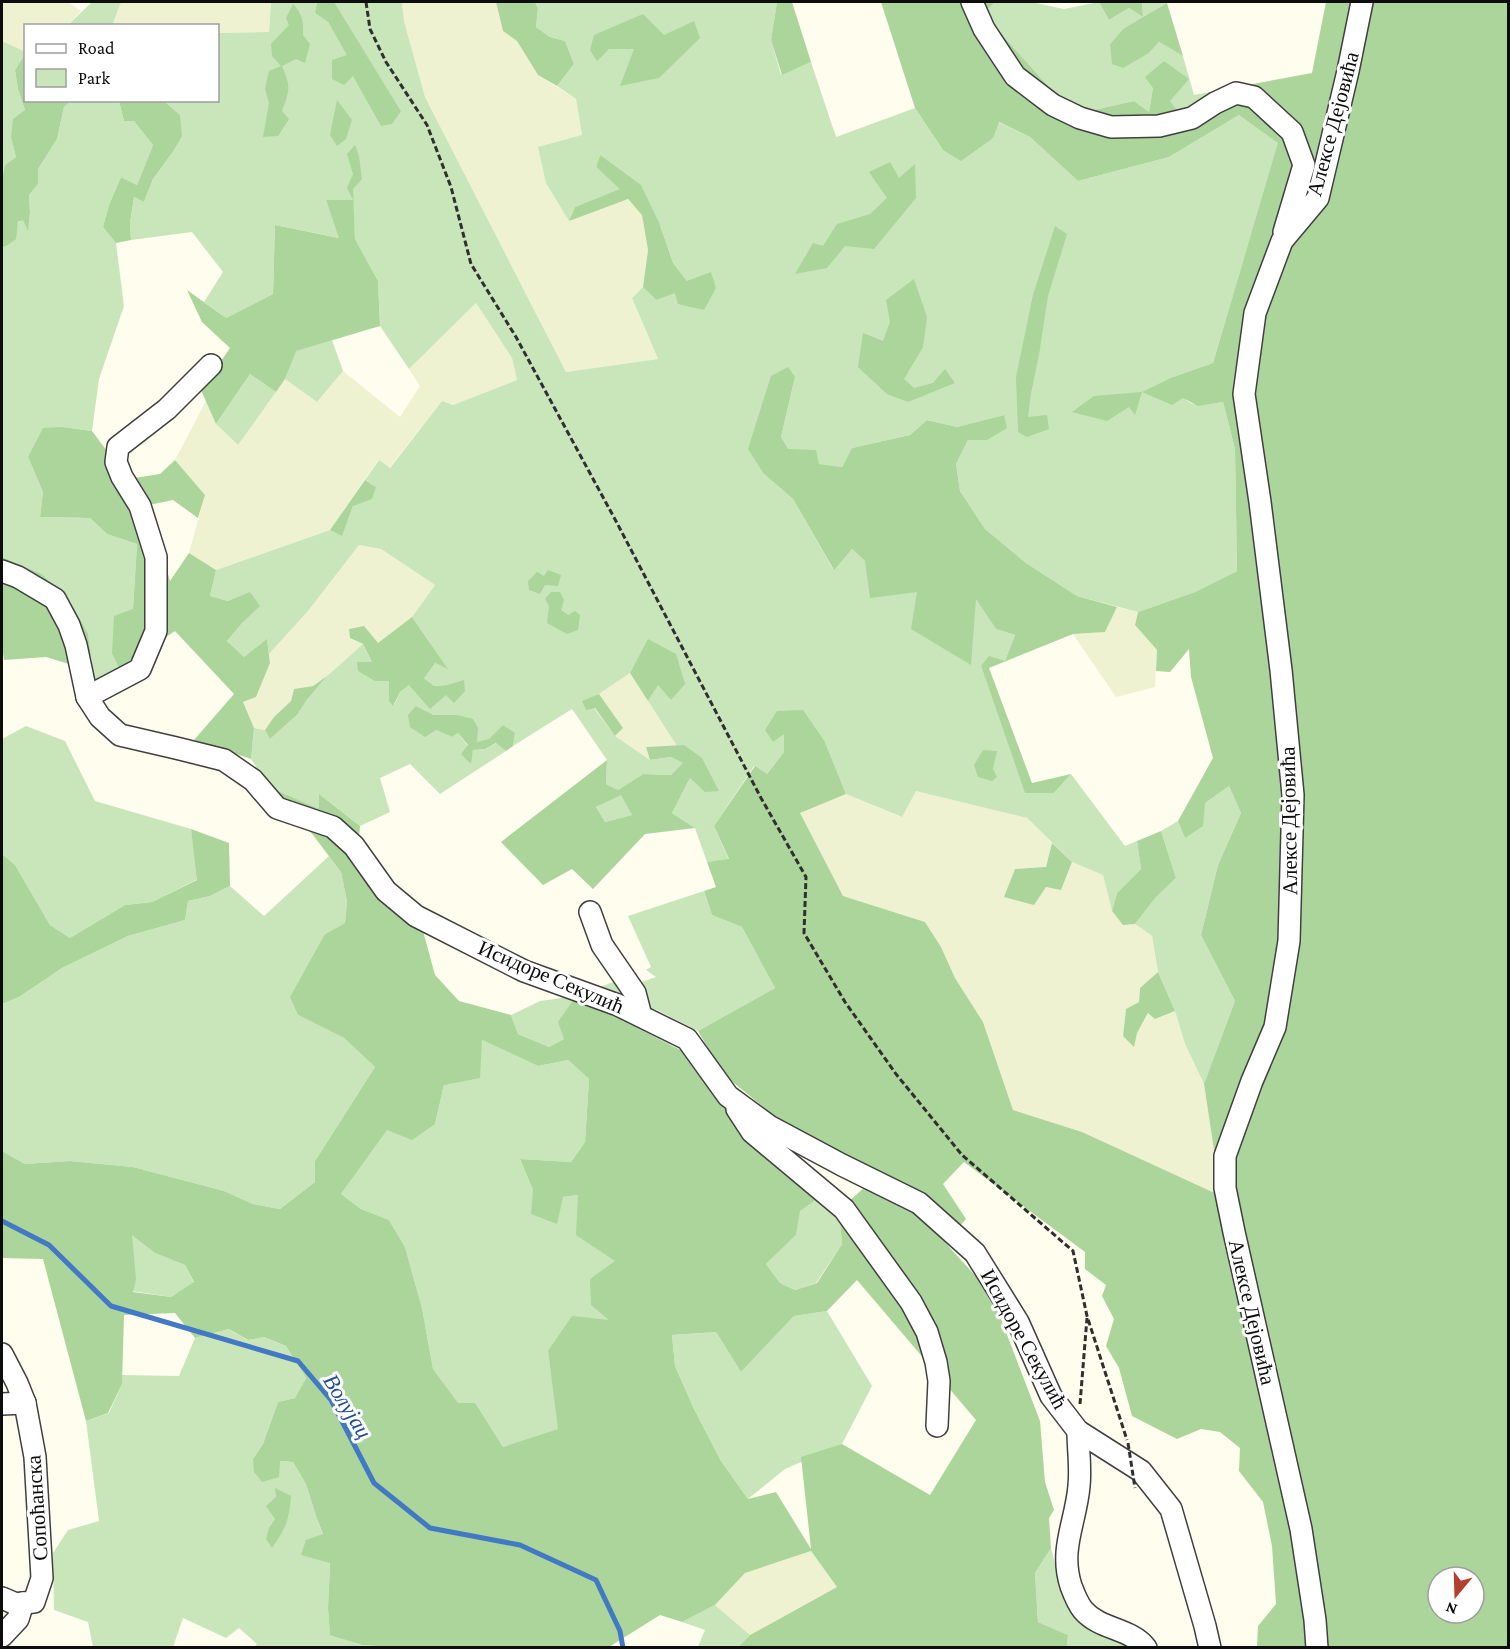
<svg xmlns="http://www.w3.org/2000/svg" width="1510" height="1649" viewBox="0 0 1510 1649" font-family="'Crimson Pro',serif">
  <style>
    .farmland { fill: #eff2d0 }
    .green { fill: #c9e6ba }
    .forest { fill: #abd59a; fill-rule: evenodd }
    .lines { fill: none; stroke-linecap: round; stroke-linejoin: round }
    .stream { stroke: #4279c4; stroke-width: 5 }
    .minor-casing { stroke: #404040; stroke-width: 24 }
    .path { stroke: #2f2f2f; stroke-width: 3; stroke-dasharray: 6 3; stroke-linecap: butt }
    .minor { stroke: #fff; stroke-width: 21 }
    .path-bridge { stroke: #2f2f2f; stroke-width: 3; stroke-dasharray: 6 3; stroke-linecap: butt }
    .labels { text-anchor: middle; stroke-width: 6; stroke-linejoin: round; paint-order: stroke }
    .street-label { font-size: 21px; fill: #0d0d0d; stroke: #fff }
    .water-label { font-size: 22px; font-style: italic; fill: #1f4d96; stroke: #fff }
  </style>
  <rect width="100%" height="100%" fill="#fefdee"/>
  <!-- farmland -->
  <g class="farmland">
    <polygon points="2,2 68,2 81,11 68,25 26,26 25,52 2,41"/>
    <polygon points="123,2 271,2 269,32 218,33 218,26 116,26 113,24 120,3"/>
    <polygon points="402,2 496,2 503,31 517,41 538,75 576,99 582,135 569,220 627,199 642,214 648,250 643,287 632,298 658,359 566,372 425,97 404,21"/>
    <polygon points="476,303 512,358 517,380 453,405 442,401 389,468 378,460 330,530 216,570 189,553 205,495 175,460 206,401 216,424 238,445 285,379 317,402 343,371 400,417 420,386 409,369"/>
    <polygon points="359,545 381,549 435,585 412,617 378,643 350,639 363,644 327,676 313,686 294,689 291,701 274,717 265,730 254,728 243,702 256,697 270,663 269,654 308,611"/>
    <polygon points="1117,607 1138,612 1135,625 1157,650 1155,687 1116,697 1073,634 1105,632"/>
    <polygon points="630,673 677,746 646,747 650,760 615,736 623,728 599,694"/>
    <polygon points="916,790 1027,818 1052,843 1046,867 1046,887 1061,889 1072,862 1103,875 1112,911 1123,925 1135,924 1152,936 1158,972 1140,988 1139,1002 1126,1009 1123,1036 1137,1033 1149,1013 1155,1019 1175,1011 1185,1044 1204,1084 1221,1197 1082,1132 1013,1110 983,1022 955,978 941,947 925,922 843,896 799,813 846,794 901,817"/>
    <polygon points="811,1551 837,1587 750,1635 715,1605 745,1573"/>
  </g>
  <!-- green -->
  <g class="green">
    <polygon points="92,2 123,2 120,4 113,24 115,25 68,25"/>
    <path d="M 271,2 L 317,2 L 315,13 L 328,22 L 348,55 L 353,75 L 401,111 L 334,3 L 402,2 L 404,21 L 425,97 L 566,372 L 658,359 L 632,298 L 643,287 L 656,300 L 687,281 L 673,263 L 660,225 L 600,155 L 596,167 L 621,189 L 575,207 L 569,221 L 546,183 L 538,147 L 582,135 L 576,99 L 557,86 L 574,64 L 565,41 L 550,37 L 536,27 L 538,8 L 535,2 L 777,2 L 771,40 L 781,75 L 811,62 L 836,137 L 915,108 L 943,150 L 998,122 L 1030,137 L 1078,181 L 1169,157 L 1239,115 L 1279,143 L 1283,152 L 1251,235 L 1213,363 L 1173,377 C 1187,408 1190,407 1223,402 L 1235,449 L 1237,571 L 1195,592 L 1138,612 L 1077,596 L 1026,563 L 985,529 L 960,491 L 956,464 L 968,440 L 987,440 L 1004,415 L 957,427 L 927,420 L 910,435 L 852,448 L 842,467 L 818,464 L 787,449 L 781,437 L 795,377 L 764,474 L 793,499 L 833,569 L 852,549 L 865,561 L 917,592 L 976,598 L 996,629 L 1015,635 L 1005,661 L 981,666 L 1025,792 L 1054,793 L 1071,774 L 1125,846 L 1137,841 L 1141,869 L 1117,893 L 1112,911 L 1103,875 L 1072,862 L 1027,818 L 916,791 L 902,817 L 846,794 L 825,742 L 784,734 L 784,752 L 766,775 L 754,766 L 714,826 L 729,860 L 707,862 L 695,828 L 672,813 L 690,778 L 684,745 L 677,746 L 648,701 L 658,684 L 649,639 L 630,673 L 599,694 L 583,702 L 594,708 L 615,736 L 650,760 L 671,757 L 684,763 L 671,775 L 643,774 L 618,790 L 606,784 L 607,760 L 572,709 L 513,746 L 515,733 L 476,743 L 457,715 L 434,715 L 416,706 L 436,730 L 452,737 L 458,733 L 468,746 L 470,763 L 473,750 L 485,749 L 497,743 L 506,751 L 440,794 L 410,764 L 380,778 L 390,812 L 360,826 L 319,794 L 320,810 L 271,788 L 251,759 L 254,728 L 265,730 L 270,739 L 298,714 L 306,701 L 327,676 L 363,644 L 372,662 L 390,681 L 389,701 L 394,705 L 400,692 L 409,685 L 446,695 L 463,681 L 447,685 L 434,686 L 423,677 L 435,663 L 447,668 L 412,617 L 435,585 L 381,549 L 359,545 L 308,611 L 269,654 L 267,640 L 244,657 L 227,641 L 243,622 L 228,601 L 210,596 L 216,570 L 330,530 L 342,535 L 353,506 L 376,487 L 365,480 L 379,460 L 390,468 L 442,401 L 453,405 L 517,380 L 512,358 L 476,303 L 409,369 L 380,326 L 378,281 L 355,239 L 353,200 L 326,200 L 340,238 L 275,225 L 273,294 L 226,318 L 204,302 L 223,272 L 192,232 L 131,240 L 130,223 L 134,197 L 144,202 L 153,179 L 172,153 L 180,115 L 164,101 L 218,100 L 218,33 L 269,32 Z"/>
    <polygon points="995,2 1031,2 1064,9 1099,2 1109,20 1129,8 1143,17 1142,2 1166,2 1167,3 1123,29 1110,44 1149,53 1159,42 1183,56 1194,95 1210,92 1179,114 1170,101 1153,88 1149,112 1134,101 1094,110 1056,95 998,30 987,10"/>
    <polygon points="2,41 26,52 15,70 18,89 25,110 11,138 16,157 5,165 2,178"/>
    <polygon points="83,100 119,101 124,121 134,121 153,145 137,185 121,177 109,205 103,227 116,243 124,306 99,379 92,431 63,427 28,457 43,492 40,517 90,518 107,534 137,544 133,609 112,654 119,668 95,685 88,635 42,574 2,557 2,246 6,247 18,223 23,219 28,229 30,213 29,195 38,184 38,169 57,139 64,107 71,101"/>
    <polygon points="332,340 343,371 317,402 285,379 295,351"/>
    <polygon points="250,374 276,392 238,445 216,424"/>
    <polygon points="26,726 65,741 95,801 191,829 198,879 152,902 125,905 70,938 50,925 15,865 2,854 2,739"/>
    <polygon points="1229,786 1241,813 1218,865 1201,935 1235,1001 1204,1084 1185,1044 1175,1011 1158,972 1152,936 1135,924 1156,897 1176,878 1161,831 1178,821 1185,838 1205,803"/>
    <polygon points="621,794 632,815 605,822 596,807"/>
    <polygon points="329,856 341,872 347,901 345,923 325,934 298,1015 344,1038 375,1067 315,1161 315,1182 280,1209 253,1204 224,1191 133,1167 70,1161 25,1164 2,1151 2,1004 19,997 62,968 128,936 185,920 188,901 210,896 230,886 264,916"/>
    <polygon points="704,891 712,915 742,927 775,988 698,1031 657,1010 576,996 564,1039 549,1047 518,1034 511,1015 540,1001 576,996 637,973 636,984 656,977 646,970 651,967 628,916"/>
    <polygon points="482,1040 538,1066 568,1060 589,1079 585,1142 571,1162 520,1159 533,1190 563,1197 578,1195 615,1261 610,1321 548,1351 559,1429 503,1447 475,1404 458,1404 433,1369 422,1308 405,1247 389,1220 361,1209 341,1194 387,1129 435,1124 444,1085"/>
    <polygon points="821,1196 839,1210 842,1244 816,1283 795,1290 780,1283 766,1264 796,1235 799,1211"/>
    <polygon points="132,1234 155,1253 185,1265 194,1283 171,1297 132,1291"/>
    <polygon points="827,1311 872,1386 842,1444 785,1469 748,1499 721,1461 694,1409 675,1366 672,1335 716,1332 741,1372 794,1316"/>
    <polygon points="229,1329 247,1340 264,1337 286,1346 306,1378 295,1398 278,1402 263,1444 253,1459 293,1462 306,1484 317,1519 323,1535 330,1562 328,1608 330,1634 361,1645 378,1646 379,1647 254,1647 257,1644 239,1628 226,1638 183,1618 173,1647 93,1647 88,1622 54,1610 53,1553 68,1530 99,1521 86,1421 109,1413 122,1384 122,1375 179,1376 195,1338"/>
    <polygon points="1051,1548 1060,1583 1133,1647 1067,1647 1068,1635 1038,1622 1035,1573"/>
    <polygon points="715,1605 750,1635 738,1647 698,1647 705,1630 682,1622"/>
  </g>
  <!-- forest -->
  <g class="forest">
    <polygon points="317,2 334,2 401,111 392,124 381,126 353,76 344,85 332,79 332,60 347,55 328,22 315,13"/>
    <polygon points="496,2 535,2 538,8 536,27 550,37 565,41 574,64 557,86 538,75 517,41 503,31"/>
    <polygon points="777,2 792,2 811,62 782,75 771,40"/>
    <path d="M 881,2 L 995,2 L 987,10 L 998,30 L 1056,95 L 1094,110 L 1134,101 L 1149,112 L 1153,88 L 1145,77 L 1164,61 L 1189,79 L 1170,101 L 1179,113 L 1210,92 L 1312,73 L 1326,2 L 1508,2 L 1508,1647 L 1257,1647 L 1258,1626 L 1276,1604 L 1272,1546 L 1263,1502 L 1239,1471 L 1240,1448 L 1220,1432 L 1201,1429 L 1177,1439 L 1132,1416 L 1119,1368 L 1106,1346 L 1114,1319 L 1102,1296 L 1106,1285 L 1085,1269 L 1085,1252 L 964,1162 L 943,1184 L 966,1219 L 958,1228 L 914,1189 L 780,1121 L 722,1073 L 698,1031 L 775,988 L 742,927 L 712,915 L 704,891 L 716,887 L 707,862 L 729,859 L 714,826 L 755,766 L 767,774 L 784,752 L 784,734 L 773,742 L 765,730 L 777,711 L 803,710 L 825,742 L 846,794 L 800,813 L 843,896 L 925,922 L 941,947 L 955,978 L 983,1022 L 1013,1110 L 1082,1132 L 1221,1196 L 1204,1084 L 1235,1001 L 1201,935 L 1218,865 L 1241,813 L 1229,786 L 1205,803 L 1203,826 L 1185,838 L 1178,821 L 1213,758 L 1191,677 L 1189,649 L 1170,672 L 1156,671 L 1157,650 L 1135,625 L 1138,612 L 1195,592 L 1237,571 L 1235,449 L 1223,402 L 1198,406 L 1183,398 L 1172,405 L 1142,392 L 1135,415 L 1129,407 L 1107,421 L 1072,412 L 1094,396 L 1142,392 L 1173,377 L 1213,363 L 1278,143 L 1239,115 L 1169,157 L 1078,181 L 1030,137 L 999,122 L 993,138 L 961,161 L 943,150 L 915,108 ZM 1438,1577 L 1474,1577 L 1474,1613 L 1438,1613 Z"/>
    <polygon points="1099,2 1142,2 1143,17 1167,3 1183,56 1159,42 1149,53 1123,68 1112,64 1110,44 1123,29 1143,17 1129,8 1109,20"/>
    <path d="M 293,4 C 302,13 304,23 303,35 L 310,44 L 305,63 L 296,59 L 282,66 C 291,88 290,89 282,111 L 289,119 L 278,136 L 263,137 L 269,103 L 265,89 L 269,71 L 281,66 L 272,56 L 271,44 L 289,25 L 286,18 Z"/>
    <polygon points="643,14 664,35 694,21 700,38 659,78 620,86 634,49 609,49 597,61 590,50 594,35"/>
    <polygon points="25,54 26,100 71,101 64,107 57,139 38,169 38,184 29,195 30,213 28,231 23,220 18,222 16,239 5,247 2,246 2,178 5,165 16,157 11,138 13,119 25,110 18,89 15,70"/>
    <polygon points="337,100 352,120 346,139 337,146 330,135"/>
    <polygon points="119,101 164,101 180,115 182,136 172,153 153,179 144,202 134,197 130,223 131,240 116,243 103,227 109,205 121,177 137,185 153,145 134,121 124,121"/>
    <polygon points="355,145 359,156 362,179 353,189 355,239 378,281 380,326 296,351 285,379 276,392 250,374 216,424 201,390 230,348 202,322 187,290 226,318 273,294 275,225 339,238 326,200 353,200 347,188 353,174 347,154"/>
    <polygon points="600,155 641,185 660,225 673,263 687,281 711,272 716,288 704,310 678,304 675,293 656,300 643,287 648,250 642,215 628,199 569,221 575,207 620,189 596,167"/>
    <polygon points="890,162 899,178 915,164 916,198 874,249 845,246 827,268 795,274 813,243 823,246 837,224 870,214 887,198 869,172"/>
    <polygon points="1055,226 1067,234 1048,296 1039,355 1031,393 1028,417 1047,415 1049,429 1027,437 1018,432 1016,377 1033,295"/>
    <polygon points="914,279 927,317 923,347 904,379 914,388 933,383 945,369 955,383 908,402 887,394 858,367 863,333 883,341 890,322 886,300"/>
    <polygon points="788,367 795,377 781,437 788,449 816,450 819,464 842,467 852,448 910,435 927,420 957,427 1004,415 1007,428 987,440 968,440 956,464 960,491 985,529 1026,563 1077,596 1117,607 1105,632 1073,634 989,668 1032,783 1071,774 1054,793 1025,793 981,666 989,656 1005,661 1015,635 996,629 976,599 971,665 911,629 917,592 870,598 865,561 852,549 834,570 793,499 764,474 748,449 771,376"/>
    <polygon points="63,427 92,431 128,479 160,474 175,460 205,495 198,518 173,500 149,505 170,581 189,553 216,570 210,596 228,601 250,592 260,606 243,622 227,641 244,657 267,639 270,663 256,697 243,702 254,728 251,759 194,740 234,694 175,631 119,668 112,654 114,616 133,609 137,544 107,534 90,518 40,517 43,492 28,457 43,428"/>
    <polygon points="365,480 376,487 372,499 353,506 342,536 330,530"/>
    <polygon points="2,557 42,574 73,607 88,634 91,655 69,664 46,657 4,660 2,646"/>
    <polygon points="548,570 561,575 558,586 545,585 540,594 529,590 528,581 537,572 544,576"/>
    <polygon points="551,592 560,592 564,600 561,610 568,615 575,611 580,615 578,630 567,634 547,623 549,606 545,599"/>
    <polygon points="412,617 448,669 435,663 424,678 434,686 447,685 464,680 465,691 454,703 446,695 430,709 409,685 400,692 393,706 389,701 389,681 375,681 358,671 357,662 372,662 363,644 350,638 349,629 364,626 378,643"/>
    <polygon points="648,639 676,654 685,684 671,700 658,685 648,701 630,673"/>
    <polygon points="327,676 306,701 298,714 270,739 265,730 274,717 291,701 294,689 313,686"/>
    <polygon points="599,694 623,728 615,736 595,708 586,710 582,701"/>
    <polygon points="416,706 434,715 457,715 473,719 478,728 477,742 489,739 503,725 515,733 513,746 506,751 496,743 485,749 473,750 471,764 461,754 468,745 458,733 452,737 436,730 425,737 410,727 408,715"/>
    <path d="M 684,745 L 702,758 L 719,791 L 705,792 L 690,778 L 672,813 L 695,828 L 645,834 L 593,889 L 572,869 L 543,885 L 501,842 L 607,760 L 606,784 L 618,790 L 643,774 L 671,775 L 683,763 L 671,757 L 650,760 L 646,747 ZM 621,795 L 632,815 L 605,822 L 596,807 Z"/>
    <polygon points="983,750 997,751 993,769 997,777 992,781 978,777 974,765"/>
    <path d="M 271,788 L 319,809 L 319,794 L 360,826 L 357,860 L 423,931 L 435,975 L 459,1001 L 511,1015 L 518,1034 L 549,1047 L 564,1039 L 558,1022 L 576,996 L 686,1053 L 745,1134 L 821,1196 L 800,1211 L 796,1235 L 766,1264 L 780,1283 L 795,1290 L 817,1283 L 842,1244 L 839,1210 L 865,1187 L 921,1216 L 991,1293 L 1040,1421 L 1045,1482 L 1054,1510 L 1049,1518 L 1051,1548 L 1035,1573 L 1038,1622 L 1068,1635 L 1067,1647 L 738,1647 L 750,1635 L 837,1587 L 811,1551 L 745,1573 L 715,1605 L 682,1622 L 660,1615 L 609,1647 L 379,1648 L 377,1646 L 362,1645 L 330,1635 L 328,1608 L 330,1563 L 301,1555 L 306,1540 L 323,1534 L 317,1519 L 306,1484 L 293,1462 L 280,1461 L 279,1477 L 262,1482 L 254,1472 L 253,1459 L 263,1444 L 278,1402 L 295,1398 L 306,1378 L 286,1346 L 264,1337 L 248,1340 L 229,1329 L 195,1338 L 175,1313 L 124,1315 L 122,1384 L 108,1413 L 86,1421 L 43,1259 L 2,1258 L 2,1151 L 25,1164 L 70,1161 L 133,1167 L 224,1191 L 253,1204 L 280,1209 L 315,1182 L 315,1161 L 375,1067 L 344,1038 L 298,1015 L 290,997 L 325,934 L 345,923 L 347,901 L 341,872 L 313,835 ZM 482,1040 L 538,1066 L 568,1060 L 589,1079 L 585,1142 L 571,1162 L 520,1159 L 533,1190 L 531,1214 L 557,1224 L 563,1197 L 578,1195 L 576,1235 L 615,1261 L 590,1279 L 591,1305 L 609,1320 L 572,1316 L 548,1351 L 558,1429 L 503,1447 L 475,1403 L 458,1403 L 433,1369 L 422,1308 L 405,1247 L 389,1220 L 361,1209 L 341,1194 L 387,1130 L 412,1140 L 435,1124 L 444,1085 L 480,1078 ZM 132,1235 L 155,1253 L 185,1265 L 194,1282 L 171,1297 L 133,1292 L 136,1280 ZM 857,1280 L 976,1420 L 930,1495 L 842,1444 L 801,1457 L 811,1549 L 776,1492 L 748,1499 L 721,1461 L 694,1409 L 675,1366 L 672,1335 L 716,1332 L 741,1372 L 794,1316 L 827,1311 Z"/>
    <polygon points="191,829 229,843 230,886 210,896 188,901 185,920 128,936 62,968 19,997 2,1004 2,854 15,865 50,925 70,938 125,905 152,902 197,880"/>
    <polygon points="1161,831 1176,878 1156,897 1135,924 1123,925 1112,911 1117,893 1141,869 1137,841"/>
    <polygon points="1052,843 1072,862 1061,890 1046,887 1034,905 1004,897 1015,869 1046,867"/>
    <polygon points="1158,972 1175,1011 1155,1019 1148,1013 1137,1033 1134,1047 1123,1036 1126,1009 1139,1002 1140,988"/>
    <path d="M 275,1488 L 291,1496 C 289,1520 286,1528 272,1548 L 266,1539 L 269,1528 L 275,1519 L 266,1506 L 276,1497 Z"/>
  </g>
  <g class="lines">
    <!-- stream -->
    <polyline class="stream" points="2,1221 49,1245 111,1306 298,1361 331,1400 374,1483 430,1528 520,1545 596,1580 620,1631 623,1648"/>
    <!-- minor casing -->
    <g class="minor-casing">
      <g id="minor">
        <polyline points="972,2 984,29 1015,76 1053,105 1080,118 1111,127 1159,126 1192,118 1215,103 1236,93 1254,97 1292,132 1304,165 1284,232"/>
        <polyline points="2,571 18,577 55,599 69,625 76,645 87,697 100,717 120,735 176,748 224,760 253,780 277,808 333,827 354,846 386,891 416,916 524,971 618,1005 687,1039 728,1096 769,1126 842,1165 919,1203 975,1253 1018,1322 1051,1396 1078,1431 1141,1471 1171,1509 1205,1626 1210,1648"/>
        <polyline points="87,697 140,669 156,631 156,557 140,506 122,477 116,462 118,447 167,409 211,365"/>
        <polyline points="590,912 602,945 635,993 641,1016"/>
        <polyline points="737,1109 752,1132 844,1209 911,1302 927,1332 936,1362 939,1381 937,1426"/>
        <polyline points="2,1354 17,1383 25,1403 35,1457 42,1578 34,1602 23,1603"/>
        <polyline points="2,1404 25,1403"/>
        <path d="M 1078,1431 C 1078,1449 1081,1468 1079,1486 C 1076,1522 1059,1549 1071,1586 C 1074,1594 1078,1604 1083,1610 C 1100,1630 1131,1628 1146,1648"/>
        <polyline points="2,1598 16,1604 23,1603 18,1619 2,1636"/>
        <polyline points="1317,1648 1315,1620 1301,1529 1234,1232 1225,1188 1225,1156 1252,1081 1275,1027 1289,941 1293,795 1281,670 1260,502 1244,394 1255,313 1282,241 1318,198 1348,71 1362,2"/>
      </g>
    </g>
    <!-- path -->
    <g class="path">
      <polyline points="366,2 370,29 386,62 427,125 451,187 471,264 516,337 617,523 761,798 806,877 804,933 845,1002 896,1074 962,1155 1073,1251 1087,1316 1127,1440"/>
      <polyline points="1080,1404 1087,1318"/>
    </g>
    <!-- minor -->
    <use href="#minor" class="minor"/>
    <!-- path-bridge -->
    <polyline class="path-bridge" points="1128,1443 1135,1488"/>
  </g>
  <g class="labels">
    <!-- street labels -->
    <g class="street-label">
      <text transform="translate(1333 124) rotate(-75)" y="7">Алексе Дејовића</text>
      <text transform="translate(1289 821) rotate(-91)" y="7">Алексе Дејовића</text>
      <text transform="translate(551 977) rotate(23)" y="7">Исидоре Секулић</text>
      <text transform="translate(1252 1312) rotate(77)" y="7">Алексе Дејовића</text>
      <text transform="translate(1024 1339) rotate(61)" y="7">Исидоре Секулић</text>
      <text transform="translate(37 1508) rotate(-94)" y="7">Сопоћанска</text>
    </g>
    <!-- water labels -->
    <g class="water-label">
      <text transform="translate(348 1406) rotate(58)" y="8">Волујац</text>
    </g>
  </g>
  <!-- border -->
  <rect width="1510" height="1649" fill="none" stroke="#0d0d0d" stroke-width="6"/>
  <!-- legend -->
  <rect x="24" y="24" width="195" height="78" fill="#ffffff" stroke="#9e9e9e" stroke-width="1.5"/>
  <rect x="36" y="44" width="30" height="9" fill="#ffffff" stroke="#9e9e9e" stroke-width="1.5"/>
  <text x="78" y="54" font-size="18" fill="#0d0d0d">Road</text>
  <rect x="36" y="69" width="30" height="18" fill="#c9e6ba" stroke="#9e9e9e" stroke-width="1.5"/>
  <text x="78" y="84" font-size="18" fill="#0d0d0d">Park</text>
  <!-- north arrow -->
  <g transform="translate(1456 1595) rotate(199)"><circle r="28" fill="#ffffff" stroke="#9e9e9e" stroke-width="1.5"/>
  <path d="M0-4.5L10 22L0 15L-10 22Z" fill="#b33f2e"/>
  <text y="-9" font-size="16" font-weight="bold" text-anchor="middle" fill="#0d0d0d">N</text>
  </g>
</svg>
